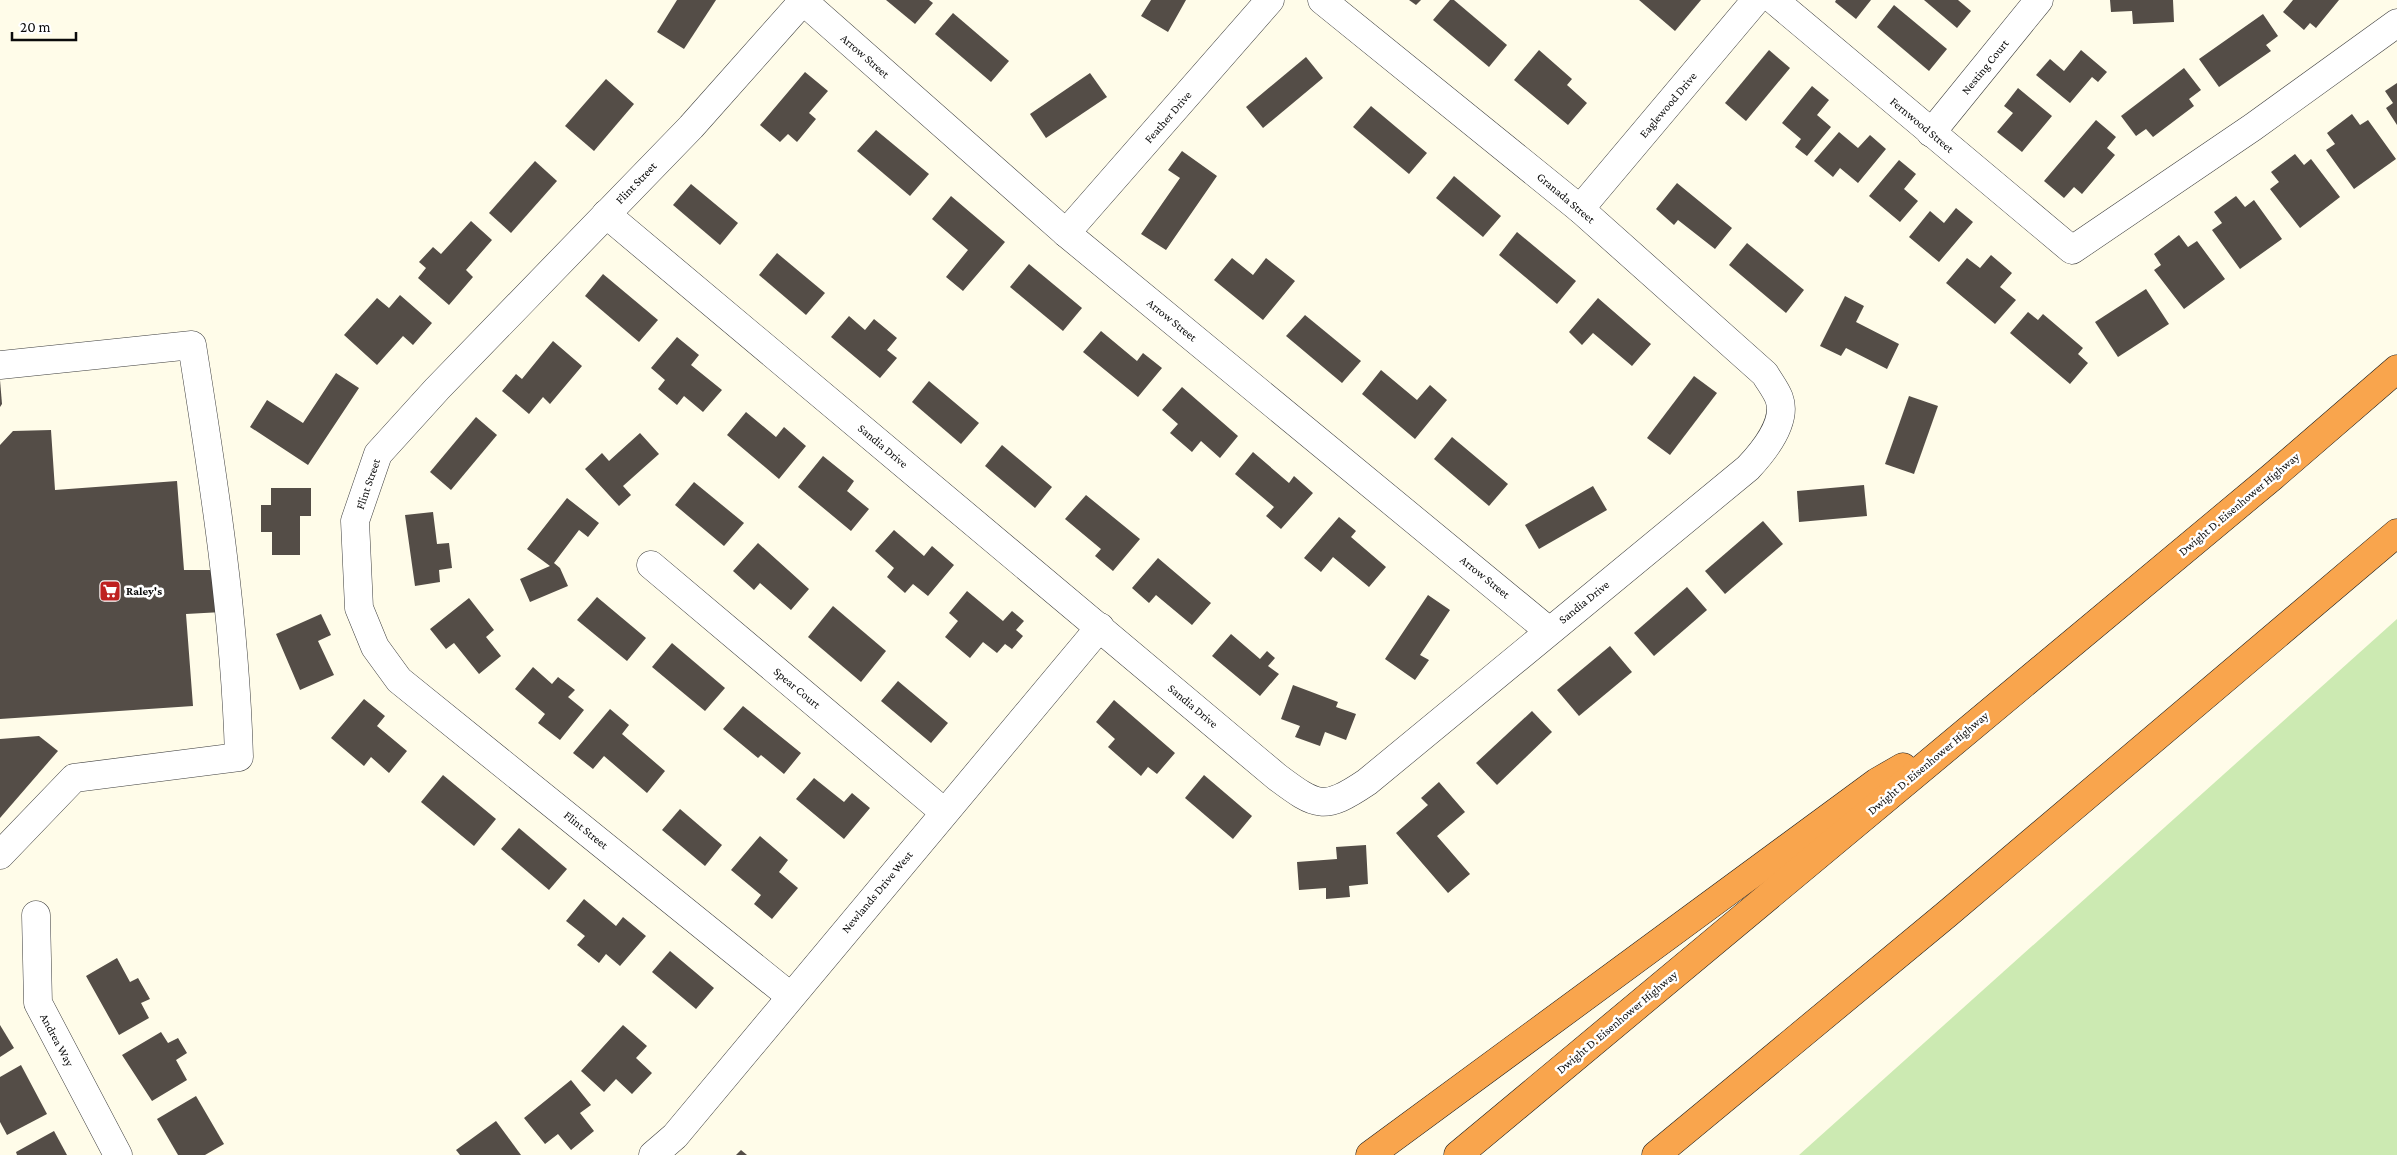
<svg xmlns="http://www.w3.org/2000/svg" width="2397" height="1155" viewBox="0 0 2397 1155" font-family="'Crimson Pro',serif">
  <style>
    .green { fill: #cceab2 }
    .building { fill: #544d47 }
    .lines { fill: none; stroke-linecap: round; stroke-linejoin: round }
    .minor-casing { stroke: #3e3e3e; stroke-width: 29 }
    .highway-casing { stroke: #1c1c1c; stroke-width: 29 }
    .minor { stroke: #fff; stroke-width: 28 }
    .highway { stroke: #f9a54d; stroke-width: 28 }
    .labels { text-anchor: middle; stroke-width: 5; stroke-linejoin: round; paint-order: stroke }
    .street-label { font-size: 12px; fill: #0b0b0b; stroke: #fff }
    .poi-label { font-size: 12px; font-weight: bold; fill: #0b0b0b; stroke: #fff; text-anchor: start }
  </style>
  <rect width="100%" height="100%" fill="#fffce9"/>
  <!-- green -->
  <polygon class="green" points="2397,619 2397,1155 1799,1155"/>
  <!-- building -->
  <g class="building">
    <polygon points="677,0 716,0 684,49 657,32"/>
    <polygon points="886,0 929,0 933,3 915,24"/>
    <polygon points="1151,0 1186,0 1168,32 1141,16"/>
    <polygon points="1409,0 1421,0 1416,5"/>
    <polygon points="1450,0 1454,0 1507,45 1489,67 1433,20"/>
    <polygon points="1639,0 1701,0 1675,31"/>
    <polygon points="1836,0 1871,0 1856,19 1835,2"/>
    <polygon points="1924,0 1958,0 1971,11 1957,28"/>
    <polygon points="2110,0 2173,0 2174,22 2133,24 2132,11 2111,12"/>
    <polygon points="2293,0 2339,0 2316,28 2310,23 2304,30 2283,12"/>
    <polygon points="1894,5 1947,49 1929,71 1877,27"/>
    <polygon points="953,13 1009,61 991,82 935,34"/>
    <polygon points="2263,14 2278,36 2266,45 2271,51 2219,87 2199,59"/>
    <polygon points="1539,50 1572,79 1567,85 1587,103 1568,125 1514,80"/>
    <polygon points="1769,50 1790,68 1746,121 1725,103"/>
    <polygon points="2081,50 2107,72 2098,82 2092,77 2070,103 2036,75 2050,59 2064,71"/>
    <polygon points="1306,57 1323,78 1263,128 1246,107"/>
    <polygon points="2184,68 2201,90 2189,99 2194,106 2153,137 2146,129 2136,136 2121,116"/>
    <polygon points="805,72 828,91 809,113 816,119 797,142 788,134 780,142 760,125"/>
    <polygon points="1090,73 1107,97 1046,138 1030,114"/>
    <polygon points="606,79 634,104 594,151 565,126"/>
    <polygon points="2397,83 2397,125 2386,108 2393,103 2385,91"/>
    <polygon points="1812,86 1829,100 1817,115 1831,127 1807,156 1795,147 1801,139 1782,123"/>
    <polygon points="2018,88 2052,116 2022,152 1997,132 2013,113 2004,106"/>
    <polygon points="1371,106 1427,153 1409,174 1353,127"/>
    <polygon points="2352,114 2360,125 2368,120 2396,159 2354,189 2326,150 2335,144 2327,133"/>
    <polygon points="2096,120 2116,137 2107,148 2115,155 2082,194 2074,187 2064,198 2044,181"/>
    <polygon points="876,130 929,174 910,196 857,151"/>
    <polygon points="1839,132 1858,148 1870,135 1886,149 1858,183 1840,168 1833,177 1814,161"/>
    <polygon points="1182,151 1217,176 1166,250 1141,234 1180,178 1168,170"/>
    <polygon points="2295,154 2304,165 2311,159 2340,197 2300,228 2270,189 2279,182 2271,172"/>
    <polygon points="1899,160 1916,174 1904,189 1918,201 1900,222 1869,196"/>
    <polygon points="535,161 557,181 511,233 489,213"/>
    <polygon points="1454,176 1501,216 1483,237 1436,198"/>
    <polygon points="1677,183 1732,228 1715,249 1678,220 1674,225 1656,209"/>
    <polygon points="691,184 738,223 720,245 673,205"/>
    <polygon points="951,196 1005,242 963,291 946,277 968,250 932,219"/>
    <polygon points="2236,196 2245,207 2254,200 2282,239 2240,269 2212,230 2222,223 2214,212"/>
    <polygon points="1956,208 1973,222 1939,262 1909,237 1930,211 1944,223"/>
    <polygon points="471,221 492,240 466,270 473,277 449,305 418,278 426,268 419,262 433,247 441,254"/>
    <polygon points="1517,232 1576,281 1557,304 1499,255"/>
    <polygon points="2179,235 2188,247 2197,241 2225,279 2184,309 2154,270 2161,265 2154,254"/>
    <polygon points="1747,243 1804,290 1786,313 1729,265"/>
    <polygon points="777,253 825,293 806,315 759,275"/>
    <polygon points="1991,255 2012,273 2000,287 2016,300 1995,324 1946,283 1967,258 1980,268"/>
    <polygon points="1232,258 1253,275 1266,258 1295,281 1263,320 1214,280"/>
    <polygon points="1029,264 1082,308 1063,331 1010,287"/>
    <polygon points="603,274 658,320 639,342 585,296"/>
    <polygon points="2146,289 2169,324 2118,357 2095,322"/>
    <polygon points="400,295 432,323 413,345 403,336 377,365 344,335 377,298 389,308"/>
    <polygon points="1845,296 1864,306 1856,322 1899,344 1887,369 1846,348 1841,356 1820,346"/>
    <polygon points="1598,298 1651,344 1632,366 1593,333 1582,345 1569,332"/>
    <polygon points="2028,312 2038,320 2043,314 2083,348 2078,354 2088,363 2070,384 2010,333"/>
    <polygon points="1305,315 1361,361 1342,383 1286,336"/>
    <polygon points="849,316 865,330 874,319 897,338 887,350 897,358 880,378 831,337"/>
    <polygon points="1101,331 1137,361 1143,353 1162,368 1138,397 1083,352"/>
    <polygon points="677,337 699,355 691,365 722,390 703,412 684,396 677,405 658,389 665,380 651,368"/>
    <polygon points="553,341 582,366 550,404 543,397 529,414 502,391 516,374 522,379"/>
    <polygon points="1381,370 1417,400 1430,385 1447,400 1415,439 1362,394"/>
    <polygon points="336,373 359,388 308,465 250,427 267,400 303,423"/>
    <polygon points="1694,376 1717,393 1670,455 1647,438"/>
    <polygon points="0,380 2,404 0,407"/>
    <polygon points="929,381 979,423 961,444 912,402"/>
    <polygon points="1182,387 1238,436 1220,458 1201,441 1192,452 1170,433 1178,424 1162,410"/>
    <polygon points="1909,396 1938,406 1914,474 1885,464"/>
    <polygon points="746,412 776,437 784,427 806,446 779,479 727,435"/>
    <polygon points="476,417 497,435 451,490 430,472"/>
    <polygon points="51,430 55,490 177,481 184,570 218,570 222,612 186,614 193,706 0,719 0,445 13,431"/>
    <polygon points="640,433 659,454 623,486 631,495 619,506 585,469 602,453 609,461"/>
    <polygon points="1452,437 1508,484 1489,506 1434,459"/>
    <polygon points="1002,445 1052,487 1035,508 985,466"/>
    <polygon points="1253,452 1289,483 1294,476 1313,493 1281,529 1266,516 1274,507 1235,474"/>
    <polygon points="823,456 854,481 847,491 869,509 851,531 798,487"/>
    <polygon points="694,482 744,523 724,546 675,505"/>
    <polygon points="1864,485 1867,516 1799,522 1797,491"/>
    <polygon points="1593,486 1607,510 1539,549 1525,525"/>
    <polygon points="271,488 311,488 311,516 300,516 300,555 272,555 272,532 261,532 261,505 271,505"/>
    <polygon points="1086,495 1140,539 1113,571 1095,556 1101,549 1065,519"/>
    <polygon points="567,498 599,523 588,537 579,530 554,563 560,568 568,586 530,602 520,579 550,566 527,549"/>
    <polygon points="433,512 437,544 449,543 452,568 439,570 440,582 415,586 405,515"/>
    <polygon points="1339,517 1356,531 1351,537 1386,567 1369,587 1333,557 1321,572 1304,558"/>
    <polygon points="1763,521 1783,544 1725,594 1705,571"/>
    <polygon points="894,530 924,556 932,546 954,565 928,596 913,584 905,593 887,577 894,568 875,551"/>
    <polygon points="758,543 809,589 791,610 760,583 754,590 733,571"/>
    <polygon points="1158,558 1211,603 1192,625 1156,595 1149,603 1132,588"/>
    <polygon points="1687,587 1707,610 1654,656 1634,633"/>
    <polygon points="967,591 1003,621 1012,611 1024,621 1016,630 1023,636 1012,649 1005,644 997,653 983,642 970,658 945,637 958,621 949,613"/>
    <polygon points="1428,595 1450,610 1420,655 1429,660 1415,680 1385,659"/>
    <polygon points="597,597 646,638 627,661 577,620"/>
    <polygon points="469,598 494,630 486,637 501,656 479,674 454,643 446,649 430,629"/>
    <polygon points="833,606 886,651 861,682 808,637"/>
    <polygon points="321,614 331,635 318,641 334,675 300,690 276,634"/>
    <polygon points="1231,634 1260,659 1267,651 1275,658 1268,666 1279,674 1260,696 1212,656"/>
    <polygon points="672,643 725,688 705,711 652,667"/>
    <polygon points="1610,646 1632,672 1579,716 1557,690"/>
    <polygon points="533,667 552,684 558,677 575,690 568,697 584,710 560,740 538,723 545,714 515,689"/>
    <polygon points="898,681 948,723 931,743 881,701"/>
    <polygon points="1293,685 1338,702 1336,707 1356,714 1346,740 1325,732 1320,746 1295,737 1300,726 1281,719"/>
    <polygon points="364,699 385,716 377,726 407,751 389,773 371,757 364,766 331,738"/>
    <polygon points="1114,700 1175,753 1157,774 1148,767 1141,776 1108,747 1115,739 1096,722"/>
    <polygon points="743,706 801,753 784,774 761,755 758,758 723,729"/>
    <polygon points="610,709 629,725 622,734 665,771 647,793 604,756 593,769 573,753"/>
    <polygon points="1532,711 1552,732 1497,785 1476,763"/>
    <polygon points="39,736 58,751 0,818 0,739"/>
    <polygon points="443,775 496,819 474,846 421,802"/>
    <polygon points="1204,775 1252,816 1233,839 1185,798"/>
    <polygon points="814,778 844,802 852,793 870,808 844,839 796,799"/>
    <polygon points="1439,782 1465,812 1437,836 1470,874 1448,893 1396,833 1428,805 1421,798"/>
    <polygon points="680,809 722,845 705,866 662,830"/>
    <polygon points="519,828 567,869 549,890 501,849"/>
    <polygon points="760,836 788,860 779,872 798,888 772,919 754,904 761,895 731,870"/>
    <polygon points="1366,845 1368,884 1349,886 1350,897 1326,899 1326,888 1299,890 1297,862 1337,859 1336,847"/>
    <polygon points="584,899 616,926 623,917 646,936 620,966 606,954 599,963 577,945 585,936 566,921"/>
    <polygon points="670,951 714,988 696,1009 652,972"/>
    <polygon points="117,958 130,982 138,978 150,999 141,1003 149,1018 119,1035 86,976"/>
    <polygon points="0,1025 14,1048 0,1057"/>
    <polygon points="623,1025 647,1046 636,1058 652,1073 632,1094 616,1079 604,1092 581,1071"/>
    <polygon points="161,1032 168,1043 178,1038 187,1053 176,1060 187,1080 152,1101 122,1055"/>
    <polygon points="21,1065 47,1114 7,1135 0,1122 0,1077"/>
    <polygon points="571,1080 591,1105 580,1113 594,1131 571,1150 558,1134 545,1144 524,1118"/>
    <polygon points="196,1096 224,1144 205,1155 178,1155 157,1119"/>
    <polygon points="496,1121 521,1155 460,1155 456,1150"/>
    <polygon points="54,1131 67,1155 17,1155 16,1152"/>
    <polygon points="741,1150 747,1155 736,1155"/>
  </g>
  <g class="lines">
    <!-- minor casing -->
    <g class="minor-casing">
      <g id="minor">
        <polyline points="802,0 1066,233 1549,631"/>
        <polyline points="1774,0 2072,250 2253,127 2397,23"/>
        <polyline points="1931,133 2039,0"/>
        <polyline points="1580,209 1756,0"/>
        <path d="M 606,214 L 1277,777 C 1317,807 1324,811 1367,782 L 1748,468 C 1763,452 1788,422 1779,398 C 1776,390 1769,381 1765,374 L 1580,209 L 1322,0"/>
        <polyline points="1066,233 1270,0"/>
        <path d="M 0,365 L 192,345 C 214,483 235,617 239,757 L 74,778 L 0,855"/>
        <polyline points="651,565 944,812"/>
        <polyline points="36,915 38,1003 118,1155"/>
        <polyline points="790,996 399,680 375,647 359,608 355,521 378,454 437,389 691,127 803,1"/>
        <polyline points="653,1155 675,1136 1100,627"/>
      </g>
    </g>
    <!-- highway casing -->
    <g class="highway-casing">
      <g id="highway">
        <polyline points="1370,1155 1877,782 1903,767"/>
        <polyline points="1458,1155 2272,477 2397,369"/>
        <polyline points="1656,1155 1947,914 2397,533"/>
      </g>
    </g>
    <!-- minor -->
    <use href="#minor" class="minor"/>
    <!-- highway -->
    <use href="#highway" class="highway"/>
  </g>
  <!-- icons -->
  <defs>
    <g id="supermarket-square" transform="scale(1.125)"><rect x="-9" y="-9" width="18" height="18" rx="4" fill="#be2120" stroke="#fff"/><path d="M-6-5.5h2.5l.6 2H6L4.5 2H-2.5L-4.4-4H-6ZM-1.5 3.2a1.3 1.3 0 1 0 .1 0ZM3 3.2a1.3 1.3 0 1 0 .1 0Z" fill="#fff"/></g>
  </defs>
  <g fill-rule="evenodd">
    <use href="#supermarket-square" x="110" y="591"/>
  </g>
  <g class="labels">
    <!-- street labels -->
    <g class="street-label">
      <text transform="translate(865 56) rotate(41)" y="4">Arrow Street</text>
      <text transform="translate(1985 67) rotate(-51)" y="4">Nesting Court</text>
      <text transform="translate(1668 105) rotate(-50)" y="4">Eaglewood Drive</text>
      <text transform="translate(1168 117) rotate(-49)" y="4">Feather Drive</text>
      <text transform="translate(1922 125) rotate(40)" y="4">Fernwood Street</text>
      <text transform="translate(636 183) rotate(-46)" y="4">Flint Street</text>
      <text transform="translate(1566 198) rotate(40)" y="4">Granada Street</text>
      <text transform="translate(1172 320) rotate(39)" y="4">Arrow Street</text>
      <text transform="translate(883 446) rotate(40)" y="4">Sandia Drive</text>
      <text transform="translate(368 484) rotate(-71)" y="4">Flint Street</text>
      <text transform="translate(2239 504) rotate(-40)" y="4">Dwight D. Eisenhower Highway</text>
      <text transform="translate(1485 577) rotate(39)" y="4">Arrow Street</text>
      <text transform="translate(1584 602) rotate(-39)" y="4">Sandia Drive</text>
      <text transform="translate(797 688) rotate(40)" y="4">Spear Court</text>
      <text transform="translate(1193 706) rotate(40)" y="4">Sandia Drive</text>
      <text transform="translate(1928 763) rotate(-40)" y="4">Dwight D. Eisenhower Highway</text>
      <text transform="translate(586 830) rotate(39)" y="4">Flint Street</text>
      <text transform="translate(877 892) rotate(-50)" y="4">Newlands Drive West</text>
      <text transform="translate(1617 1022) rotate(-40)" y="4">Dwight D. Eisenhower Highway</text>
      <text transform="translate(57 1040) rotate(62)" y="4">Andrea Way</text>
    </g>
    <!-- poi labels -->
    <g class="poi-label">
      <text x="126" y="595">Raley's</text>
    </g>
  </g>
  <!-- scale -->
  <path d="M12 32v8h64v-8" fill="none" stroke="#0b0b0b" stroke-width="2.5"/>
  <text x="20" y="32" font-size="15" fill="#0b0b0b" stroke="#ffffff" stroke-width="4" paint-order="stroke">20 m</text>
</svg>
